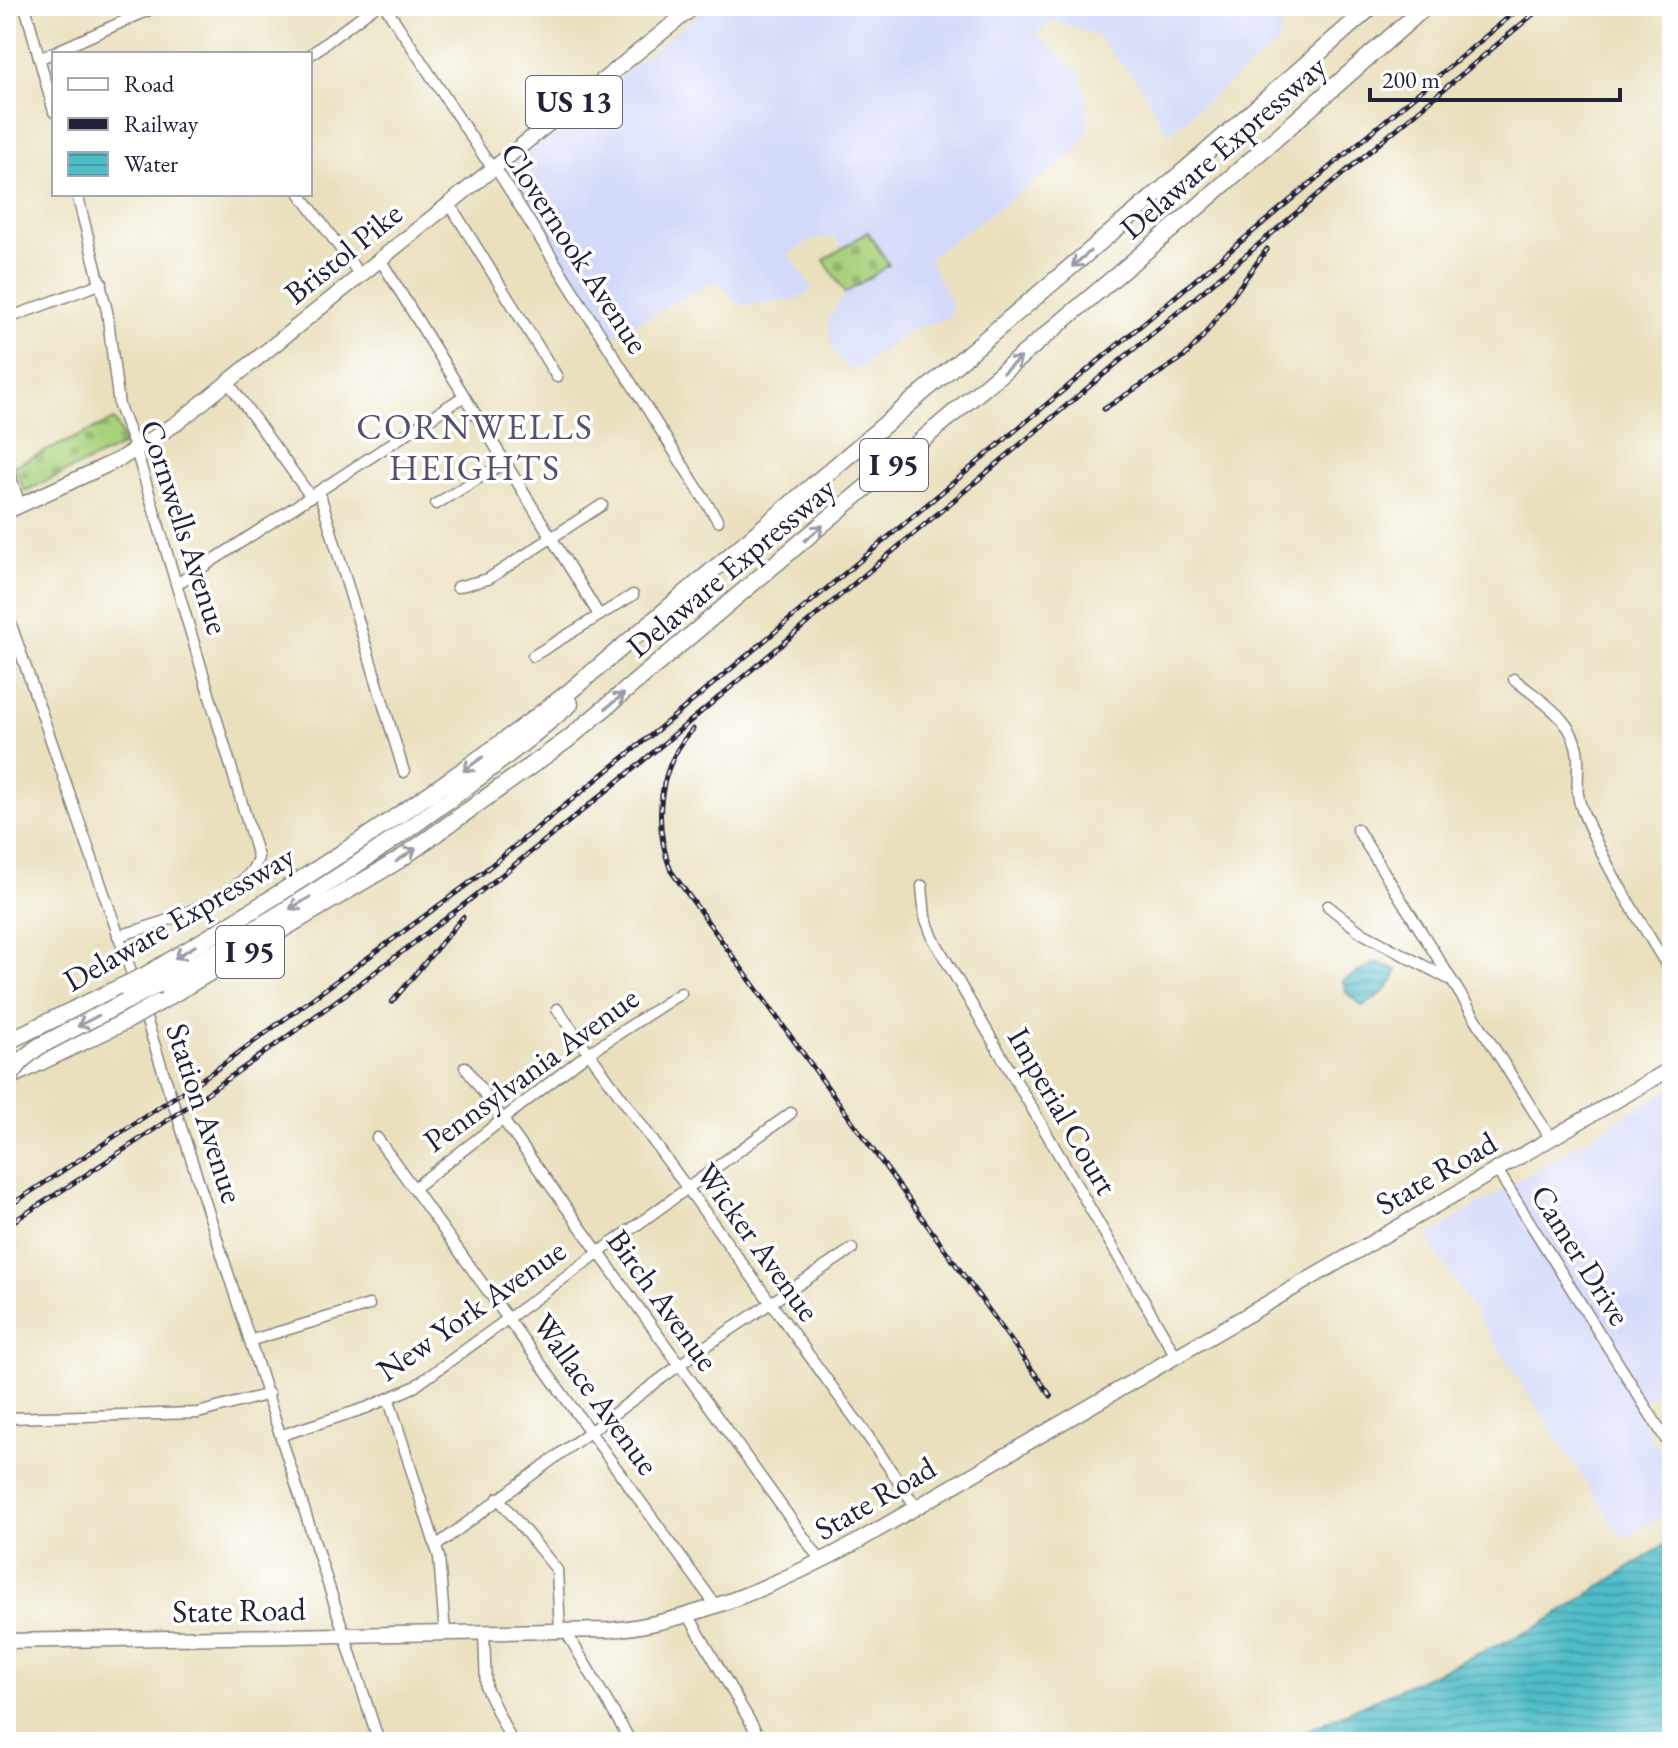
<svg xmlns="http://www.w3.org/2000/svg" width="1678" height="1748" viewBox="0 0 1678 1748" font-family="'EB Garamond',serif">
  <style>
    .built { fill: #d2d9f9 }
    .cemetery { fill: url(#cemetery-stones); stroke: #667a5c; stroke-width: 2 }
    .water { fill: url(#water-rules); stroke: #387082; stroke-width: 2 }
    .lines { fill: none; stroke-linecap: round; stroke-linejoin: round }
    .minor-casing { stroke: #86817c; stroke-width: 13 }
    .major-casing { stroke: #86817c; stroke-width: 17 }
    .highway-casing { stroke: #86817c; stroke-width: 19 }
    .minor { stroke: #fff; stroke-width: 10 }
    .major { stroke: #fff; stroke-width: 14 }
    .highway { stroke: #fff; stroke-width: 16 }
    .rail-casing { stroke: #22223b; stroke-width: 5 }
    .rail { stroke: #fff; stroke-width: 2; stroke-dasharray: 6; stroke-linecap: butt }
    .highway-bridge-casing { stroke: #86817c; stroke-width: 19; stroke-linecap: butt }
    .highway-bridge { stroke: #fff; stroke-width: 16 }
    .oneway { stroke: #9c9ca7 }
    .labels { text-anchor: middle; stroke-width: 7; stroke-linejoin: round; paint-order: stroke }
    .shield { fill: #fff; stroke: #646476; stroke-width: 2 }
    .shield-label { font-size: 30px; font-weight: bold; fill: #22223b }
    .street-label { font-size: 32px; fill: #22223b; stroke: #fff }
    .quarter-label { font-size: 36px; letter-spacing: 2px; fill: #57506e; stroke: #fff }
  </style>
  <defs>
    <pattern id="cemetery-stones" width="16" height="16" patternUnits="userSpaceOnUse" patternTransform="scale(2)"><rect width="16" height="16" fill="#a9d17c"/><path d="M2 7V4a2 2 0 0 1 4 0v3zM10 15v-3a2 2 0 0 1 4 0v3z" fill="#91b36c"/></pattern>
    <pattern id="water-rules" width="6" height="5" patternUnits="userSpaceOnUse" patternTransform="scale(2)"><rect width="6" height="5" fill="#4fbdc8"/><path d="M0 2.5h6" fill="none" stroke="#4199a4"/></pattern>
  </defs>
  <rect width="100%" height="100%" fill="#fff"/>
  <filter id="ink" filterUnits="userSpaceOnUse"><feTurbulence type="fractalNoise" baseFrequency=".0125" numOctaves="2"/><feDisplacementMap in="SourceGraphic" scale="16" xChannelSelector="R" yChannelSelector="G"/><feConvolveMatrix kernelMatrix="1 2 1 2 8 2 1 2 1" color-interpolation-filters="sRGB"/></filter>
  <filter id="wash" filterUnits="userSpaceOnUse"><feTurbulence type="fractalNoise" baseFrequency=".006" numOctaves="4" result="noise"/><feDisplacementMap in="SourceGraphic" scale="32" xChannelSelector="R" yChannelSelector="G"/><feGaussianBlur stdDeviation="1.8" result="paint"/><feColorMatrix in="noise" values="0 0 0 0 0 0 0 0 0 0 0 0 0 0 0 0 0 1.4 0 .05"/><feComposite in="paint" operator="in"/></filter>
  <g filter="url(#wash)">
    <rect width="100%" height="100%" fill="#eae0bd"/>
    <!-- built -->
    <g class="built">
      <polygon points="709,6 1283,6 1284,21 1278,44 1168,134 1138,82 1095,35 1053,21 1036,34 1080,73 1088,104 1088,132 1073,155 928,258 952,305 950,318 912,329 852,373 832,349 828,319 845,293 824,260 843,248 835,237 812,240 788,254 813,289 799,299 739,306 718,280 608,338 507,179 508,165"/>
      <polygon points="1672,1087 1672,1384 1634,1408 1672,1470 1672,1510 1623,1539 1426,1237"/>
    </g>
    <!-- cemetery -->
    <g class="cemetery">
      <polygon points="868,232 889,265 845,293 824,260"/>
      <polygon points="114,420 126,444 25,491 13,466"/>
    </g>
    <!-- water -->
    <g class="water">
      <path d="M 1376,962 L 1397,970 C 1393,987 1377,999 1362,1006 L 1347,993 L 1343,981 Z"/>
      <polygon points="1672,1540 1672,1742 1281,1742 1538,1627"/>
    </g>
  </g>
  <g filter="url(#ink)">
    <g class="lines">
      <!-- minor casing -->
      <g class="minor-casing">
        <g id="minor">
          <polyline points="25,6 54,112"/>
          <polyline points="385,6 485,158 500,175 718,521"/>
          <polyline points="310,55 375,6"/>
          <polyline points="39,59 158,6"/>
          <path d="M 77,194 L 107,311 L 119,406 L 136,450 L 258,857 C 250,896 154,926 118,936"/>
          <polyline points="300,194 360,275"/>
          <polyline points="449,203 557,377"/>
          <polyline points="380,259 599,615"/>
          <polyline points="6,319 102,283"/>
          <polyline points="228,382 311,497"/>
          <polyline points="6,442 8,469 20,505"/>
          <polyline points="319,491 404,772"/>
          <polyline points="436,504 504,463"/>
          <polyline points="177,584 464,396"/>
          <polyline points="457,587 488,579 602,505"/>
          <polyline points="6,610 136,986"/>
          <polyline points="533,656 633,595"/>
          <path d="M 1514,679 C 1540,701 1576,719 1578,758 C 1579,779 1574,792 1583,812 C 1606,869 1640,921 1672,974"/>
          <polyline points="1357,829 1551,1139"/>
          <polyline points="922,886 925,917 933,938 1176,1356"/>
          <polyline points="1328,906 1362,933 1449,979"/>
          <polyline points="143,1009 379,1742"/>
          <polyline points="557,1009 867,1435 916,1507"/>
          <polyline points="465,1067 821,1561"/>
          <polyline points="377,1138 714,1603"/>
          <polyline points="1497,1170 1672,1449"/>
          <polyline points="414,1188 587,1054 681,993"/>
          <polyline points="252,1340 369,1305"/>
          <polyline points="389,1400 439,1557 445,1633"/>
          <polyline points="6,1418 198,1413 269,1394"/>
          <polyline points="282,1435 366,1408 414,1387 791,1113"/>
          <polyline points="498,1498 557,1570 560,1631"/>
          <polyline points="436,1546 697,1352 852,1249"/>
          <polyline points="687,1613 762,1742"/>
          <polyline points="565,1630 631,1742"/>
          <polyline points="484,1633 486,1688 512,1742"/>
        </g>
      </g>
      <!-- major casing -->
      <g class="major-casing">
        <g id="major">
          <polyline points="6,512 120,459 177,423 695,6"/>
          <path d="M 6,1641 L 609,1630 C 689,1624 785,1581 855,1543 L 1672,1068"/>
        </g>
      </g>
      <!-- highway casing -->
      <g class="highway-casing">
        <g id="highway">
          <path d="M 146,975 C 293,888 434,796 569,692 L 1204,154 L 1372,6"/>
          <path d="M 157,985 C 305,904 442,813 570,704"/>
          <polyline points="158,1003 399,860 567,740 1200,205 1426,6"/>
          <polyline points="6,1042 123,986"/>
          <polyline points="7,1078 128,1020"/>
        </g>
      </g>
      <!-- minor -->
      <use href="#minor" class="minor"/>
      <!-- major -->
      <use href="#major" class="major"/>
      <!-- highway -->
      <use href="#highway" class="highway"/>
      <!-- rail casing -->
      <g class="rail-casing">
        <g id="rail">
          <polyline points="1104,409 1184,357 1202,338 1267,249"/>
          <path d="M 693,729 C 657,767 653,824 671,871 L 1051,1396"/>
          <polyline points="392,1002 463,917"/>
          <polyline points="6,1208 214,1071 472,881 677,714 1522,6"/>
          <path d="M 6,1226 C 223,1090 428,938 626,775 L 1543,6"/>
        </g>
      </g>
      <!-- rail -->
      <use href="#rail" class="rail"/>
      <!-- highway-bridge casing -->
      <g class="highway-bridge-casing">
        <g id="highway-bridge">
          <polyline points="123,986 146,975"/>
          <polyline points="128,1020 158,1003"/>
          <polyline points="6,1082 23,1059 38,1047 157,985"/>
        </g>
      </g>
      <!-- highway-bridge -->
      <use href="#highway-bridge" class="highway-bridge"/>
    </g>
    <!-- one-way arrows -->
    <defs><path id="oneway-shaft" d="M-6 0H5M1.5-3L5.5 0L1.5 3" fill="none" stroke-width="1.6" stroke-linecap="round" stroke-linejoin="round" transform="scale(2)"/></defs>
    <g class="oneway">
      <use href="#oneway-shaft" transform="translate(1081 259) rotate(140)"/>
      <use href="#oneway-shaft" transform="translate(1012 365) rotate(-40)"/>
      <use href="#oneway-shaft" transform="translate(814 533) rotate(-40)"/>
      <use href="#oneway-shaft" transform="translate(615 701) rotate(-39)"/>
      <use href="#oneway-shaft" transform="translate(473 764) rotate(144)"/>
      <use href="#oneway-shaft" transform="translate(406 855) rotate(-34)"/>
      <use href="#oneway-shaft" transform="translate(300 903) rotate(149)"/>
      <use href="#oneway-shaft" transform="translate(185 952) rotate(149)"/>
      <use href="#oneway-shaft" transform="translate(88 1021) rotate(152)"/>
    </g>
  </g>
  <g class="labels">
    <!-- shield labels -->
    <g class="shield">
      <rect x="526" y="76" width="96" height="52" rx="6"/>
      <rect x="860" y="439" width="68" height="52" rx="6"/>
      <rect x="216" y="926" width="68" height="52" rx="6"/>
    </g>
    <g class="shield-label">
      <text x="574" y="112">US 13</text>
      <text x="894" y="475">I 95</text>
      <text x="250" y="962">I 95</text>
    </g>
    <!-- street labels -->
    <g class="street-label">
      <text transform="translate(1223 147) rotate(-41)" y="11">Delaware Expressway</text>
      <text transform="translate(575 248) rotate(57)" y="11">Clovernook Avenue</text>
      <text transform="translate(343 253) rotate(-39)" y="11">Bristol Pike</text>
      <text transform="translate(185 527) rotate(72)" y="11">Cornwells Avenue</text>
      <text transform="translate(731 567) rotate(-40)" y="11">Delaware Expressway</text>
      <text transform="translate(179 918) rotate(-30)" y="11">Delaware Expressway</text>
      <text transform="translate(531 1069) rotate(-36)" y="11">Pennsylvania Avenue</text>
      <text transform="translate(1063 1111) rotate(60)" y="11">Imperial Court</text>
      <text transform="translate(205 1113) rotate(72)" y="11">Station Avenue</text>
      <text transform="translate(1436 1173) rotate(-30)" y="11">State Road</text>
      <text transform="translate(758 1242) rotate(54)" y="11">Wicker Avenue</text>
      <text transform="translate(1581 1255) rotate(58)" y="11">Camer Drive</text>
      <text transform="translate(663 1300) rotate(54)" y="11">Birch Avenue</text>
      <text transform="translate(471 1310) rotate(-35)" y="11">New York Avenue</text>
      <text transform="translate(596 1394) rotate(54)" y="11">Wallace Avenue</text>
      <text transform="translate(875 1498) rotate(-30)" y="11">State Road</text>
      <text transform="translate(239 1610) rotate(-1)" y="11">State Road</text>
    </g>
    <!-- quarter labels -->
    <g class="quarter-label">
      <text x="475" y="439">CORNWELLS<tspan x="475" dy="41">HEIGHTS</tspan></text>
    </g>
  </g>
  <!-- margin -->
  <rect width="1678" height="1748" fill="none" stroke="#fff" stroke-width="32"/>
  <!-- legend -->
  <rect x="52" y="52" width="260" height="144" fill="#ffffff" stroke="#a7a7b1" stroke-width="2"/>
  <rect x="68" y="78" width="40" height="12" fill="#ffffff" stroke="#a7a7b1" stroke-width="2"/>
  <text x="124" y="92" font-size="24" fill="#22223b">Road</text>
  <rect x="68" y="118" width="40" height="12" fill="#22223b" stroke="#a7a7b1" stroke-width="2"/>
  <text x="124" y="132" font-size="24" fill="#22223b">Railway</text>
  <rect x="68" y="152" width="40" height="24" fill="url(#water-rules)" stroke="#a7a7b1" stroke-width="2"/>
  <text x="124" y="172" font-size="24" fill="#22223b">Water</text>
  <!-- scale -->
  <path d="M1370 88v12h250v-12" fill="none" stroke="#22223b" stroke-width="4"/>
  <text x="1382" y="88" font-size="24" fill="#22223b" stroke="#ffffff" stroke-width="6" paint-order="stroke">200 m</text>
</svg>
